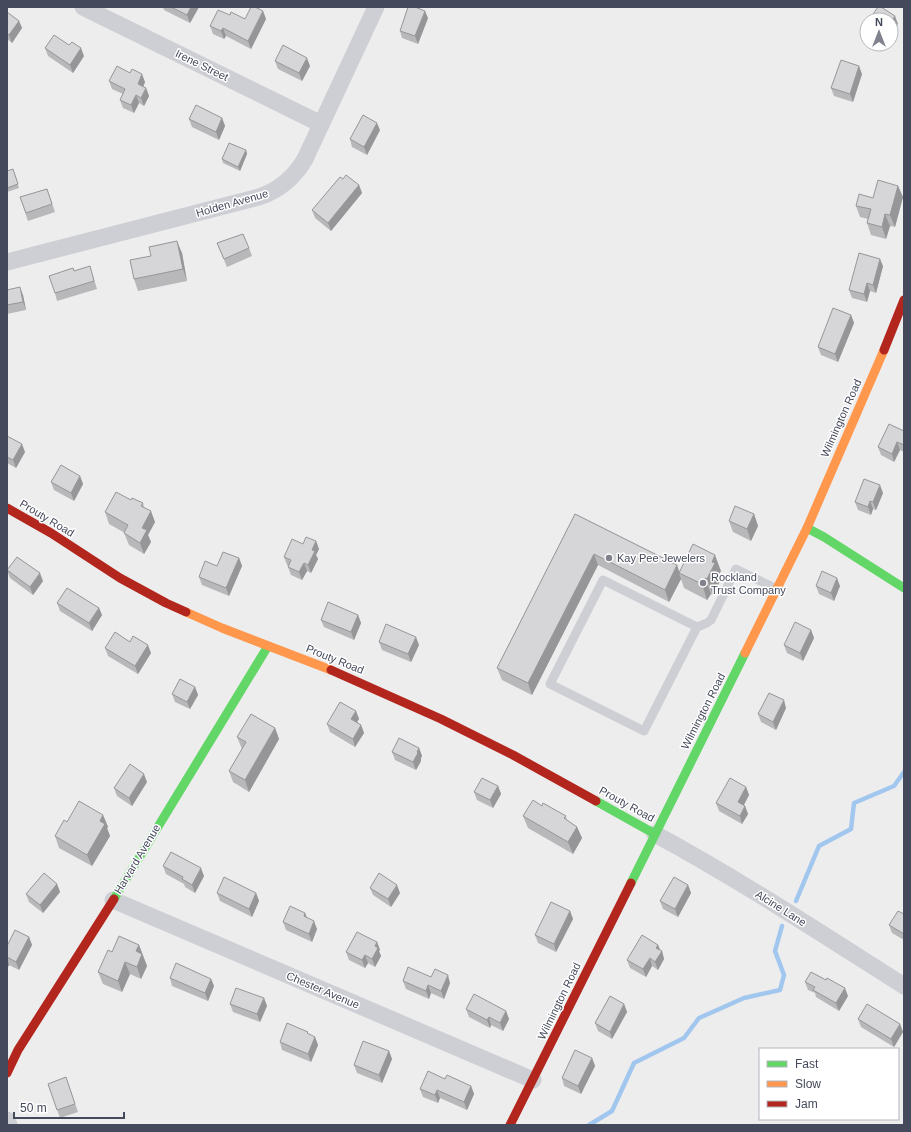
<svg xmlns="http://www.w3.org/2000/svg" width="911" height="1132" viewBox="0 0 911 1132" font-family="Arial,sans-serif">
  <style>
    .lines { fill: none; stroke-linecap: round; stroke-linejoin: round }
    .stream { stroke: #a2c7ef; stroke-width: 4.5 }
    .lane { stroke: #cecfd4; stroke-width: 9 }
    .street { stroke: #cecfd4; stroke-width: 17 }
    .fast { stroke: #63d668; stroke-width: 9 }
    .slow { stroke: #ff974d; stroke-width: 9 }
    .jam { stroke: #b3261e; stroke-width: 9 }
    .wall { fill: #b8b8bb }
    .shaded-wall { fill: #969698 }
    .building { fill: #d6d6d9; stroke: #969698 }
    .poi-dot { fill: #80828e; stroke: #fff; stroke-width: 1.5 }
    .labels { text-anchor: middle; stroke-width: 3; stroke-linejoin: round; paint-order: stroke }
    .street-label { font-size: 11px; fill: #44495b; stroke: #fff }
    .poi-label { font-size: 11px; fill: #44495b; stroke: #fff; text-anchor: start }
  </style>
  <rect width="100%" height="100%" fill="#eeeded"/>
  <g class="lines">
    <!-- stream -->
    <g class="stream">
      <polyline points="796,901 819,846 851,829 854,803 894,786 904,772"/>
      <polyline points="589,1125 612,1111 634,1063 684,1038 699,1018 744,998 780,990 784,975 775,951 782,926"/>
    </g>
    <!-- lane -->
    <g class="lane">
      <polygon points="603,580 697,627 644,731 550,684"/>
      <polyline points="697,627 707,623 711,620 736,569 777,589"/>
    </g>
    <!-- street -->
    <g class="street">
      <polyline points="83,7 321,124"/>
      <path d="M 7,262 L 259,197 C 280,190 294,178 305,159 L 376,7"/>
      <path d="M 655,834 C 740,880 822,934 904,986"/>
      <polyline points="113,900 533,1080"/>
      <polyline points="7,1120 9,1125"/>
    </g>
    <!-- fast -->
    <g class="fast">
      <polyline points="807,528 824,537 904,588"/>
      <polyline points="596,801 655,834"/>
      <polyline points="631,883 745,653"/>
      <polyline points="114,899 268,646"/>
    </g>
    <!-- slow -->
    <g class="slow">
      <polyline points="186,612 222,628 331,670"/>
      <polyline points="745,653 807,528 884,350"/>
    </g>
    <!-- jam -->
    <g class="jam">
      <polyline points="884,350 904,300"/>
      <polyline points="7,508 51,533 120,578 166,603 186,612"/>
      <polyline points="331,670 441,719 513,755 596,801"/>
      <polyline points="7,1073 18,1050 114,899"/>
      <polyline points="510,1125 631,883"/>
    </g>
  </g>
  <!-- wall -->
  <g class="wall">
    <polygon points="163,7 199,7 190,23 164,10"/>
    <polygon points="263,11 266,19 251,49 226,36 224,39 213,34 210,26 230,15 245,19"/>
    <polygon points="7,12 19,21 22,28 12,43 7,39"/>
    <polygon points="428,18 418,44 402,38 400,31"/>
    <polygon points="867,23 867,38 866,38 863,30"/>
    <polygon points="876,44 885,44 882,48"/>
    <polygon points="45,48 84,56 73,73 48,56"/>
    <polygon points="275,61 310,66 302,81 278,69"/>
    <polygon points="862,74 853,102 834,96 831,88"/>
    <polygon points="109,81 145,82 143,87 146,88 149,96 144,106 139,103 134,113 123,108 120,100 123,94 112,89"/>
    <polygon points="222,118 225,126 219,140 192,127 189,119"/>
    <polygon points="380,130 367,155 352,147 350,139"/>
    <polygon points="246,150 247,154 240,171 223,163 222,159"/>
    <polygon points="13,169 19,188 7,192 7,171"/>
    <polygon points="343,179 359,185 362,193 331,231 315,218 312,210"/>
    <polygon points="898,186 903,197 895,227 890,226 886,239 871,235 867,223 868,219 860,217 856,206"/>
    <polygon points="47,189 55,212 28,221 20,197"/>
    <polygon points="217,243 249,248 252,256 227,267"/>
    <polygon points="182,253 187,281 138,291 134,279 151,256"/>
    <polygon points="90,266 97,289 57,301 55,293 74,271"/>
    <polygon points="883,266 876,293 870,291 867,302 852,298 849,290"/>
    <polygon points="7,290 23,295 26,310 7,314"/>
    <polygon points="851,315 854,323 838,362 821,355 818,347"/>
    <polygon points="904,431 904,452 900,450 894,462 881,455 878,447"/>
    <polygon points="7,436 25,452 16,468 7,463"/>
    <polygon points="80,476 83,484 74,501 54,490 51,482"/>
    <polygon points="883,493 876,510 873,509 871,515 858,510 855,502"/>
    <polygon points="131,500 143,503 144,507 155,522 148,535 151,542 144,554 129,545 124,533 125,533 109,524 105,512"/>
    <polygon points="575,514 677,565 679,571 721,571 719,574 721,579 713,595 711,594 707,600 684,588 681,579 669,602 598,565 532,695 502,680 497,668"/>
    <polygon points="754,514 758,526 751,541 733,532 729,521"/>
    <polygon points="316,541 319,549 316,555 318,559 311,573 307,571 302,580 291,575 288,567 289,566 287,565 284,557 303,544"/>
    <polygon points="239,558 242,566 229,596 202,585 199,577 217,566"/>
    <polygon points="7,570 43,581 33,595 10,578"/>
    <polygon points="816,586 840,586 834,601 819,594"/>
    <polygon points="57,603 99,608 102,615 92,631 60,611"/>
    <polygon points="358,615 361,623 354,640 324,627 321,620"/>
    <polygon points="811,630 814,638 803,661 787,653 784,645"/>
    <polygon points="130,642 151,653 138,674 108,656 105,648"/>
    <polygon points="379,642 419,645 411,662 382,650"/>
    <polygon points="195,687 198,695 190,709 175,702 172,694"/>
    <polygon points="786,708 776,730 761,722 758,714"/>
    <polygon points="356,711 359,719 357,722 361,725 364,733 355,747 330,732 327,724"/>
    <polygon points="275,728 279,739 249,792 233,782 229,771 242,749 237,737"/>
    <polygon points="419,748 422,756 421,758 421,761 416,770 395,760 392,752"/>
    <polygon points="147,782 132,806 117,796 114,788"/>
    <polygon points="498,786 501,794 493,808 477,800 474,792"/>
    <polygon points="746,787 749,795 744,805 745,806 748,814 742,824 719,811 716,803"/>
    <polygon points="103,815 108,827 107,828 110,836 92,866 59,848 55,836 67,822"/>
    <polygon points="523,816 566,816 567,820 577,827 582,838 573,854 528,828"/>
    <polygon points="163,866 204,876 195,893 185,887 184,884 166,874"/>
    <polygon points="57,884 60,892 43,913 29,902 26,894"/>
    <polygon points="688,885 691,893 678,917 663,909 660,901"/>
    <polygon points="370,888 400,893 391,907 373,895"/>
    <polygon points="217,893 256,893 259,901 252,917 220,901"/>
    <polygon points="570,911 573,919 556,952 538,943 535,935"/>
    <polygon points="305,913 307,918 317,929 312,942 286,930 283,922"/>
    <polygon points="904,914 904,940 892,933 889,925"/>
    <polygon points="29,937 32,945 19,970 9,965 7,969 7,946"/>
    <polygon points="377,942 380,950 379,951 381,956 375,967 368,963 365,968 349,960 346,952"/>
    <polygon points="139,945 147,966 141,979 130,974 122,992 103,984 98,972 112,952"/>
    <polygon points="658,945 660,950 662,951 664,959 658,970 652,966 646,977 630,968 627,960"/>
    <polygon points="431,977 450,983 444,999 431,993 429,999 406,989 403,981"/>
    <polygon points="170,978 211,979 214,986 208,1001 172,986"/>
    <polygon points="805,982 848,996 839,1011 816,997 815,993 808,990"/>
    <polygon points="264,998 267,1006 260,1022 233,1012 230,1004"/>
    <polygon points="624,1004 627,1012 612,1039 598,1031 595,1023"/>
    <polygon points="466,1009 506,1011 509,1019 503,1031 491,1025 490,1028 469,1017"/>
    <polygon points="858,1019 900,1024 903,1032 894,1047 861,1027"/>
    <polygon points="315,1037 318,1045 311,1062 282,1050 280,1042"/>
    <polygon points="389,1051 392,1059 382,1083 357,1073 354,1065"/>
    <polygon points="592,1058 595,1066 581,1094 564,1086 562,1078"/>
    <polygon points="66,1077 78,1112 60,1118 48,1084"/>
    <polygon points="445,1079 471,1086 474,1094 467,1110 440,1098 438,1103 423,1097 420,1089"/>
  </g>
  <!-- shaded-wall -->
  <g class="shaded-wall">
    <polygon points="191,7 199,7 190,23 187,15"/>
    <polygon points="263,11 266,19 251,49 248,41"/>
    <polygon points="425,11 428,18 418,44 415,36"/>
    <polygon points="895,16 898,24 891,35 891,22"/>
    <polygon points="19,21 22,28 12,43 9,35"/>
    <polygon points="223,28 226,36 224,39 221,31"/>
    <polygon points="881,44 885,44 882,48"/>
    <polygon points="81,48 84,56 73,73 70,65"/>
    <polygon points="307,58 310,66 302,81 299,73"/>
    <polygon points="859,66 862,74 853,102 850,94"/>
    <polygon points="142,74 145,82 141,92 138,84"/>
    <polygon points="146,88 149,96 144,106 141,98"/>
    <polygon points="136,95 139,103 134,113 131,105"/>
    <polygon points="222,118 225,126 219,140 216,132"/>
    <polygon points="377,123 380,130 367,155 364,147"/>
    <polygon points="246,150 247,154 240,171 238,167"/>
    <polygon points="359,185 362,193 331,231 328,223"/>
    <polygon points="898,186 903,197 895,227 890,215"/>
    <polygon points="885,214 890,226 886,239 882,227"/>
    <polygon points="177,241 182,253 187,281 183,269"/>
    <polygon points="880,259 883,266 876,293 873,285"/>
    <polygon points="867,283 870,291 867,302 864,294"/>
    <polygon points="20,287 23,295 26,310 23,302"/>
    <polygon points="851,315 854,323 838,362 835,354"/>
    <polygon points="897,442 900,450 894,462 892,454"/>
    <polygon points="22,444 25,452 16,468 13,460"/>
    <polygon points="80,476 83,484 74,501 71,493"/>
    <polygon points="880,485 883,493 876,510 873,502"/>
    <polygon points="870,501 873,509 871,515 868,507"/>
    <polygon points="151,511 155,522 148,535 151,542 144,554 140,543 142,528"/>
    <polygon points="754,514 758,526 751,541 747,529"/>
    <polygon points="316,541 319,549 316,555 318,559 311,573 308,565 312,550"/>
    <polygon points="594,554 598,565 532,695 528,683"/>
    <polygon points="715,555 721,571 719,574 721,579 713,595 707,579 712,562"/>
    <polygon points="239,558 242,566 229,596 226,588"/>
    <polygon points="304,563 307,571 302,580 299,572"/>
    <polygon points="677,565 680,574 679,573 681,579 669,602 665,590"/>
    <polygon points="40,573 43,581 33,595 30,587"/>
    <polygon points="705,578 711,594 707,600 702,584"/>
    <polygon points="837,578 840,586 834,601 831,593"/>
    <polygon points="99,608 102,615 92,631 89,623"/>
    <polygon points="358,615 361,623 354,640 351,632"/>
    <polygon points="811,630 814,638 803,661 800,653"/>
    <polygon points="416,637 419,645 411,662 408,654"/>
    <polygon points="148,645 151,653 138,674 135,666"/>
    <polygon points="195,687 198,695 190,709 187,702"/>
    <polygon points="784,700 786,708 776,730 773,722"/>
    <polygon points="356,711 359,719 354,727 351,719"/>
    <polygon points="361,725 364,733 355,747 353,739"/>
    <polygon points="275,728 279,739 249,792 245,780"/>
    <polygon points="419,748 422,756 421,758 421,761 416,770 413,762"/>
    <polygon points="144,774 147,782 132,806 129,798"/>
    <polygon points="498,786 501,794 493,808 490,800"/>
    <polygon points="746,787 749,795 741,810 738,802"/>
    <polygon points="745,806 748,814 742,824 740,816"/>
    <polygon points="103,815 108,827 107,828 110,836 92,866 87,855 100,821"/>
    <polygon points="577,827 582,838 573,854 568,842"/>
    <polygon points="201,868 204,876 195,893 192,885"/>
    <polygon points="57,884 60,892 43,913 40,905"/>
    <polygon points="397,885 400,893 391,907 388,899"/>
    <polygon points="688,885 691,893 678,917 675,909"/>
    <polygon points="256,893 259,901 252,917 249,909"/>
    <polygon points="570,911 573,919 556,952 554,944"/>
    <polygon points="305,913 308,921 304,916"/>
    <polygon points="314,921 317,929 312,942 309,934"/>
    <polygon points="29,937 32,945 19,970 16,962"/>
    <polygon points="377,942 380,950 379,951 381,956 375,967 372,959 375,946"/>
    <polygon points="139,945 147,966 141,979 137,967 136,951"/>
    <polygon points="658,945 661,952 662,951 664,959 658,970 655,962 656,948"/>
    <polygon points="365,955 368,963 365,968 362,960"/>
    <polygon points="7,958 9,965 7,969"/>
    <polygon points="650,958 652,966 646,977 643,969"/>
    <polygon points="125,962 130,974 122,992 118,981"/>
    <polygon points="448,975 450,983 444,999 441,991"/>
    <polygon points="211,979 214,986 208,1001 205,993"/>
    <polygon points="428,985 431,993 429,999 426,991"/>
    <polygon points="845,988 848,996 839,1011 836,1003"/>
    <polygon points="264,998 267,1006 260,1022 257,1014"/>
    <polygon points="624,1004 627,1012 612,1039 610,1032"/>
    <polygon points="506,1011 509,1019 503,1031 500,1023"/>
    <polygon points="489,1017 491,1025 490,1028 487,1020"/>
    <polygon points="900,1024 903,1032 894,1047 891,1039"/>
    <polygon points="315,1037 318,1045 311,1062 308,1054"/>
    <polygon points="389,1051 392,1059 382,1083 379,1075"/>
    <polygon points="592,1058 595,1066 581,1094 578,1086"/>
    <polygon points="471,1086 474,1094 467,1110 464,1102"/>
    <polygon points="437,1090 440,1098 438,1103 435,1095"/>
  </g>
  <!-- building -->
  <g class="building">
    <polygon points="171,7 191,7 187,15"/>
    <polygon points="251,7 255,7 263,11 248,41 223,28 221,31 210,26 218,10 230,15 231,12 245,19"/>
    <polygon points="408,7 415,7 425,11 415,36 400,31"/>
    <polygon points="878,7 881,7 895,16 891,22 891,20 869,20"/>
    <polygon points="7,12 19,21 9,35 7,33"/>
    <polygon points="867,23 867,32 863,30"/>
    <polygon points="54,35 69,45 72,42 81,48 70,65 45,48"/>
    <polygon points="283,45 307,58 299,73 275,61"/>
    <polygon points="841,60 859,66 850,94 831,88"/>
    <polygon points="117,66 130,73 132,69 142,74 138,84 146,88 141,98 136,95 131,105 120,100 125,89 109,81"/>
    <polygon points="196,105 222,118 216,132 189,119"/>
    <polygon points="363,115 377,123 364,147 350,139"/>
    <polygon points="229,143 246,150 238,167 222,159"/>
    <polygon points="13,169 18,184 7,188 7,171"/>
    <polygon points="346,175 359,185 328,223 312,210 340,177 343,179"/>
    <polygon points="878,180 898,186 890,215 885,214 882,227 867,223 871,209 856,206 859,194 873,198"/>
    <polygon points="47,189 52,204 26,213 20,197"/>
    <polygon points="243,234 249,248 224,259 217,243"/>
    <polygon points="177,241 183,269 134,279 130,260 151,256 149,247"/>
    <polygon points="859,253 880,259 873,285 867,283 864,294 849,290"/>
    <polygon points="90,266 94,281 55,293 49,276 73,268 74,271"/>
    <polygon points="20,287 23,302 7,305 7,290"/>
    <polygon points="833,308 851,315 835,354 818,347"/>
    <polygon points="889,424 904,431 904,445 897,442 892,454 878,447"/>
    <polygon points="7,436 22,444 13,460 7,457"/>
    <polygon points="61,465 80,476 71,493 51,482"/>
    <polygon points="864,479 880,485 873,502 870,501 868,507 855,502"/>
    <polygon points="116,492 131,500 132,498 143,503 141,506 151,511 142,528 147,530 140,543 124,533 128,525 105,512"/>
    <polygon points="735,506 754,514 747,529 729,521"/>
    <polygon points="575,514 677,565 665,590 594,554 528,683 497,668"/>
    <polygon points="306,537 316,541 312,550 315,551 308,565 304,563 299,572 288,567 291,560 284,557 292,539 303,544"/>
    <polygon points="693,544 715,555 712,562 715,563 707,579 705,578 702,584 679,573"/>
    <polygon points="223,552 239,558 226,588 199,577 205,561 217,566"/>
    <polygon points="17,557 40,573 30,587 7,570"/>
    <polygon points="822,571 837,578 831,593 816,586"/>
    <polygon points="67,588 99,608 89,623 57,603"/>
    <polygon points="328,602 358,615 351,632 321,620"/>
    <polygon points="795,622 811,630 800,653 784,645"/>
    <polygon points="386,624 416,637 408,654 379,642"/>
    <polygon points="115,632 130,642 133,636 148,645 135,666 105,648"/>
    <polygon points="180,679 195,687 187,702 172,694"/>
    <polygon points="769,693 784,700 773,722 758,714"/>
    <polygon points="340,702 356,711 351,719 361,725 353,739 327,724"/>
    <polygon points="251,714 275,728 245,780 229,771 246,742 237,737"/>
    <polygon points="399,738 419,748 417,752 418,753 413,762 392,752"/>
    <polygon points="130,764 144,774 129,798 114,788"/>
    <polygon points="482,778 498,786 490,800 474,792"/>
    <polygon points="730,778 746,787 738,802 745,806 740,816 716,803"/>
    <polygon points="533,800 542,806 543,803 566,816 564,818 577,827 568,842 523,816"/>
    <polygon points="79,801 103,815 100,821 105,824 87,855 55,836 64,820 67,822"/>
    <polygon points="171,852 201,868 192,885 182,879 183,877 163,866"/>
    <polygon points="44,873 57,884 40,905 26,894"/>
    <polygon points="379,873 397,885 388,899 370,888"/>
    <polygon points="224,877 256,893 249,909 217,893"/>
    <polygon points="674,877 688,885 675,909 660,901"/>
    <polygon points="551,902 570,911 554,944 535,935"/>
    <polygon points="290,906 305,913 304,916 314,921 309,934 283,922"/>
    <polygon points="898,911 904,914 904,934 889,925"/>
    <polygon points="15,930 29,937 16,962 7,957 7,946"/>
    <polygon points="357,932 377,942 375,946 378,948 372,959 365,955 362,960 346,952"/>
    <polygon points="642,935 658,945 656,948 662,951 655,962 650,958 643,969 627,960"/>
    <polygon points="119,936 139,945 136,951 142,954 137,967 125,962 118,981 98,972 108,950 112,952"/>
    <polygon points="176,963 211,979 205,993 170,978"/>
    <polygon points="408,967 431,977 435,969 448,975 441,991 428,985 426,991 403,981"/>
    <polygon points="811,972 826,980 827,978 845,988 836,1003 813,990 815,987 805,982"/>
    <polygon points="236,988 264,998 257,1014 230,1004"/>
    <polygon points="474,994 506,1011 500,1023 489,1017 487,1020 466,1009"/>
    <polygon points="610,996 624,1004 610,1032 595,1023"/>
    <polygon points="867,1004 900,1024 891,1039 858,1019"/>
    <polygon points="287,1023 308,1032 307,1033 315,1037 308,1054 280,1042"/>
    <polygon points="363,1041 389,1051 379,1075 354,1065"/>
    <polygon points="575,1050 592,1058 578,1086 562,1078"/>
    <polygon points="428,1071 445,1079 447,1075 471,1086 464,1102 437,1090 435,1095 420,1089"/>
    <polygon points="66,1077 75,1104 57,1110 48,1084"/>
  </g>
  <!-- markers -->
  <g class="poi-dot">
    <circle cx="609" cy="558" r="4"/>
    <circle cx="703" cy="583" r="4"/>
  </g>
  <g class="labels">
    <!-- street labels -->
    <g class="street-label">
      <text transform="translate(202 65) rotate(26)" y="4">Irene Street</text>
      <text transform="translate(232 203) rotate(-16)" y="4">Holden Avenue</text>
      <text transform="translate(841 418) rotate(-66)" y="4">Wilmington Road</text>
      <text transform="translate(47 518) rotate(31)" y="4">Prouty Road</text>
      <text transform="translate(335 659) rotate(22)" y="4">Prouty Road</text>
      <text transform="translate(703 711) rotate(-63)" y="4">Wilmington Road</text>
      <text transform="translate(627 804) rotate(29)" y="4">Prouty Road</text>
      <text transform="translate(137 859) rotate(-59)" y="4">Harvard Avenue</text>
      <text transform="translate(781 908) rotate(32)" y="4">Alcine Lane</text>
      <text transform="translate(323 990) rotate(23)" y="4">Chester Avenue</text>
      <text transform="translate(559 1001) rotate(-64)" y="4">Wilmington Road</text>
    </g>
    <!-- poi labels -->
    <g class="poi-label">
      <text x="617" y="562">Kay Pee Jewelers</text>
      <text x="711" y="581">Rockland<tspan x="711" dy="13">Trust Company</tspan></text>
    </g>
  </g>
  <!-- border -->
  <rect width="911" height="1132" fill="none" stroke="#44495b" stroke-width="16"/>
  <!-- legend -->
  <rect x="759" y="1048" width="140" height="72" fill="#ffffff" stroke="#b4b6bd"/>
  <rect x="767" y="1061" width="20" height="6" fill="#63d668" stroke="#b4b6bd"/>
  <text x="795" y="1068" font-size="12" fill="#44495b">Fast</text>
  <rect x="767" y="1081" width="20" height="6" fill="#ff974d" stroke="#b4b6bd"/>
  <text x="795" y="1088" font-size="12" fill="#44495b">Slow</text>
  <rect x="767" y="1101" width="20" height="6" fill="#b3261e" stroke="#b4b6bd"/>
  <text x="795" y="1108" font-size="12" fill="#44495b">Jam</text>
  <!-- north arrow -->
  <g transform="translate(879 32)"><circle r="19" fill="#ffffff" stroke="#b4b6bd"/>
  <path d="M0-3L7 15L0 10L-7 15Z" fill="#80828e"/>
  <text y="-6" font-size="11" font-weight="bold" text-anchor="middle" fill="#44495b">N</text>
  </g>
  <!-- scale -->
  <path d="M14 1112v6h110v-6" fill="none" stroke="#44495b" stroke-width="2"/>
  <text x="20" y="1112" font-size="12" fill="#44495b" stroke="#ffffff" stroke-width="3" paint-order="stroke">50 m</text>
</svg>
